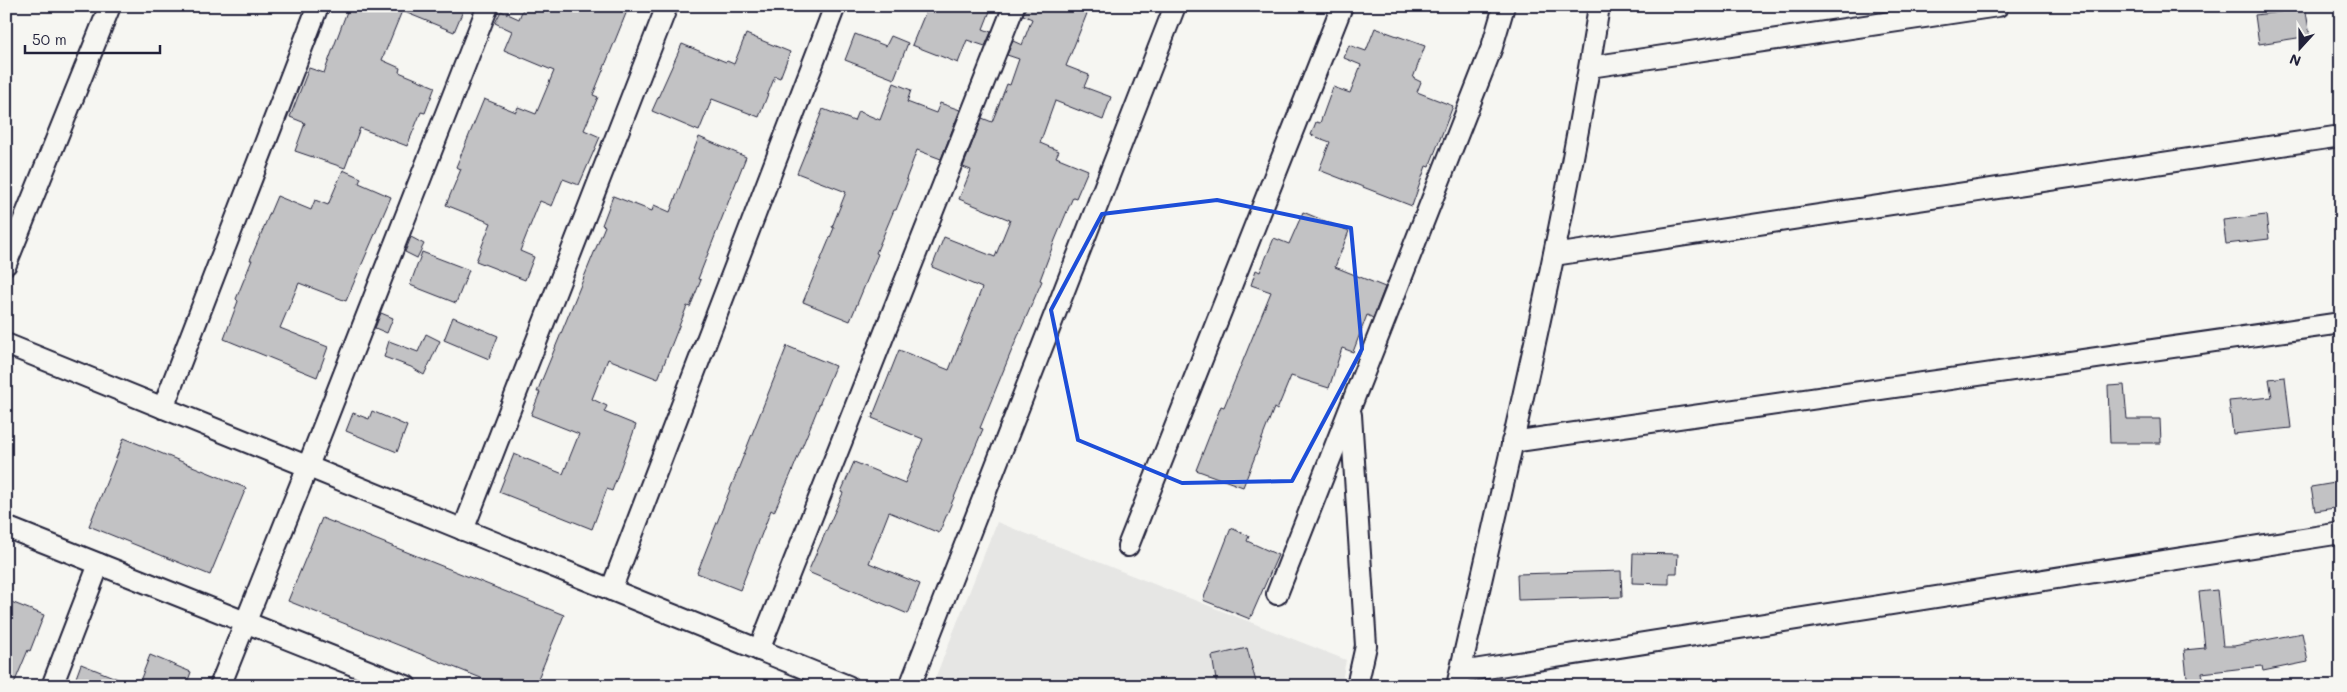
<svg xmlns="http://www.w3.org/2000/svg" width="2347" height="692" viewBox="0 0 2347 692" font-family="Mali,sans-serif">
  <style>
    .built { fill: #e6e6e4 }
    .building { fill: #c2c2c4; stroke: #22223b }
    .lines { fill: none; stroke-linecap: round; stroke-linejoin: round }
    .minor-casing { stroke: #22223b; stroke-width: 24 }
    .minor { stroke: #f6f6f2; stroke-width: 20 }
    .marked { fill: none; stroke: #1d4ed8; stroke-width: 4; stroke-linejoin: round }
  </style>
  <rect width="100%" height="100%" fill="#f6f6f2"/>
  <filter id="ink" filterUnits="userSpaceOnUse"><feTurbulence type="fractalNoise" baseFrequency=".02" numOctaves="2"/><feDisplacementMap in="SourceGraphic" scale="10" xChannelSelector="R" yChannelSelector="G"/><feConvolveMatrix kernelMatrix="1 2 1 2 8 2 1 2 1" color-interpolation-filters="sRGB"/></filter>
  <g filter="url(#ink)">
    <!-- built -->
    <polygon class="built" points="997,522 1346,660 1341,686 932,686"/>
    <!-- building -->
    <g class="building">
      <polygon points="349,6 465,6 454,32 402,11 382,60 400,68 399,72 435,87 425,113 421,112 407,146 360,128 345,168 295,151 305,123 290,117 309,68 324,73"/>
      <polygon points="524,6 629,6 593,95 598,97 584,130 600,137 579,185 563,179 552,206 540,201 520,251 534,257 525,280 476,261 491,223 446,205 461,169 456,167 484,99 516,112 518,107 536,114 554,71 504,50 512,31 495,23 501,11 519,19"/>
      <polygon points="928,6 992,6 983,29 991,32 985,46 967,40 958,63 912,45"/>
      <polygon points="1026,6 1090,6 1066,66 1089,75 1084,87 1111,97 1103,120 1055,101 1040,143 1059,151 1056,157 1088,170 1076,198 1073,197 1055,240 1040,280 1042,281 1011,352 980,428 983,429 939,533 889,512 869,563 920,584 908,614 808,572 843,493 841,492 854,462 905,483 923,439 872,418 899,350 949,370 982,288 932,267 944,237 995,257 1010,220 959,199 971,170 963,167 982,118 992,122 1007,84 1010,85 1019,59 1007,55 1013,41 1022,45 1032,19 1023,15"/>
      <polygon points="2280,6 2305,6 2310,36 2259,44 2255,15 2281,12"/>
      <polygon points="1375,28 1425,46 1413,78 1421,82 1417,92 1453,106 1429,167 1426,166 1412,206 1319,170 1330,142 1311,135 1316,122 1320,123 1333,87 1350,93 1361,65 1344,58 1349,45 1366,51"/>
      <polygon points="746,34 790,52 780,78 775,76 759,117 712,99 699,131 652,111 682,44 726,62 727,61 734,64"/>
      <polygon points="855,34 886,46 891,36 908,43 894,79 845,60"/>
      <polygon points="894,83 911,90 907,102 936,113 940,103 960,110 941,159 917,150 906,179 908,180 896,210 894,210 876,253 878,254 850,321 803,302 834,228 832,227 846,192 797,173 823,109 854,121 858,111 880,120"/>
      <polygon points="699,137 746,157 698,279 701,280 690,307 687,306 658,379 608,359 592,399 607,406 604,412 636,425 612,491 607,489 592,529 499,492 514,454 563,474 579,434 531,415 540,392 537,392 605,226 602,225 613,196 652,211 654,205 670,212"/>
      <polygon points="343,170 361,178 359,183 391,197 346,301 299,283 280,328 328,347 317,377 224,339 238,301 236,299 252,260 250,260 277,196 311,210 315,200 328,205"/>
      <polygon points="1303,212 1349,231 1335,267 1385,287 1373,318 1367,315 1353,352 1342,348 1329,388 1291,376 1277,410 1274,408 1243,487 1196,470 1221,406 1224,407 1271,292 1251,285 1256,270 1260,272 1274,238 1289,244"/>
      <polygon points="2266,215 2269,239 2226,244 2223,220"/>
      <polygon points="411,237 424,244 417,258 405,252"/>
      <polygon points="422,252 469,270 456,303 410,285"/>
      <polygon points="381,313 393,318 387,333 375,328"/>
      <polygon points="453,317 498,336 489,359 444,340"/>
      <polygon points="426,334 440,341 424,375 411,367 384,357 389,341 418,352"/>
      <polygon points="787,346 835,366 791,474 774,512 771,510 740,590 697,573"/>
      <polygon points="2285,377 2291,428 2233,434 2229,401 2272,397 2269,379"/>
      <polygon points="2124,385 2127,419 2160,419 2161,443 2110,443 2108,386"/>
      <polygon points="372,411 407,426 397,452 346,431 353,413 369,419"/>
      <polygon points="124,438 246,488 210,575 89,526"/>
      <polygon points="2341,482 2341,507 2315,511 2311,487"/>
      <polygon points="322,518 564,615 535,686 501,686 288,601"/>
      <polygon points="1231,528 1249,536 1247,541 1278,555 1250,619 1203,600"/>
      <polygon points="1633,553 1678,554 1677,573 1669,573 1669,584 1632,583"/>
      <polygon points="1621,571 1622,597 1518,600 1517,574"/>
      <polygon points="2217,590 2223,646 2234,646 2302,633 2308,662 2263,671 2262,666 2202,673 2204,686 2188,686 2184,650 2205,648 2199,592"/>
      <polygon points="6,600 44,615 30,651 28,650 13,686 6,686"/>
      <polygon points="1247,648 1257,686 1217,686 1212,656"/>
      <polygon points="150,655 191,672 186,686 138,686"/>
      <polygon points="81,664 133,685 133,686 73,686"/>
    </g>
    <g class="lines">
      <!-- minor casing -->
      <g class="minor-casing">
        <g id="minor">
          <polyline points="1590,67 1998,6"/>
          <polyline points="1554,255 2341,136"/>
          <polyline points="6,264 110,6"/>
          <polyline points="6,344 848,686"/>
          <polyline points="163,408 318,6"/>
          <polyline points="1351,415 1366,646 1357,686"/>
          <polyline points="1512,442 2341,323"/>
          <polyline points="6,527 406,686"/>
          <polyline points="463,530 667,6"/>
          <polyline points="1128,546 1342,6"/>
          <polyline points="611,590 835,6"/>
          <polyline points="1277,594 1492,47 1504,6"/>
          <polyline points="759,650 1014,6"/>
          <polyline points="1461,672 2341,533"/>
          <polyline points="52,686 99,564"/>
          <polyline points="220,686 308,466 488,6"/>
          <polyline points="910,686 1175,6"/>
          <path d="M 1457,686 C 1508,460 1564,235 1599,6"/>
        </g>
      </g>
      <!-- minor -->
      <use href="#minor" class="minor"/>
    </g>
  </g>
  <!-- marked area -->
  <path class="marked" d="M 1217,200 L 1351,228 L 1362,349 L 1292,481 L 1182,483 L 1078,440 L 1051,310 L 1102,214 Z"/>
  <!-- margin -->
  <rect width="2347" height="692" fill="none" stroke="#f6f6f2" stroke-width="25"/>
  <rect x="12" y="12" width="2322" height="667" fill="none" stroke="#22223b" stroke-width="2" filter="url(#ink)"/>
  <!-- north arrow -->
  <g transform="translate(2300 48) rotate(201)" stroke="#f6f6f2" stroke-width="4" paint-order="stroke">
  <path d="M0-4L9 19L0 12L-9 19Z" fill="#22223b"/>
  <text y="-8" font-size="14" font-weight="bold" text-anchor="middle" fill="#22223b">N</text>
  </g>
  <!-- scale -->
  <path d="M25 45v8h135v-8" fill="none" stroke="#22223b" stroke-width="2.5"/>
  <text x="32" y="45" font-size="15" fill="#22223b" stroke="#f6f6f2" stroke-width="4" paint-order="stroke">50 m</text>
</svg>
